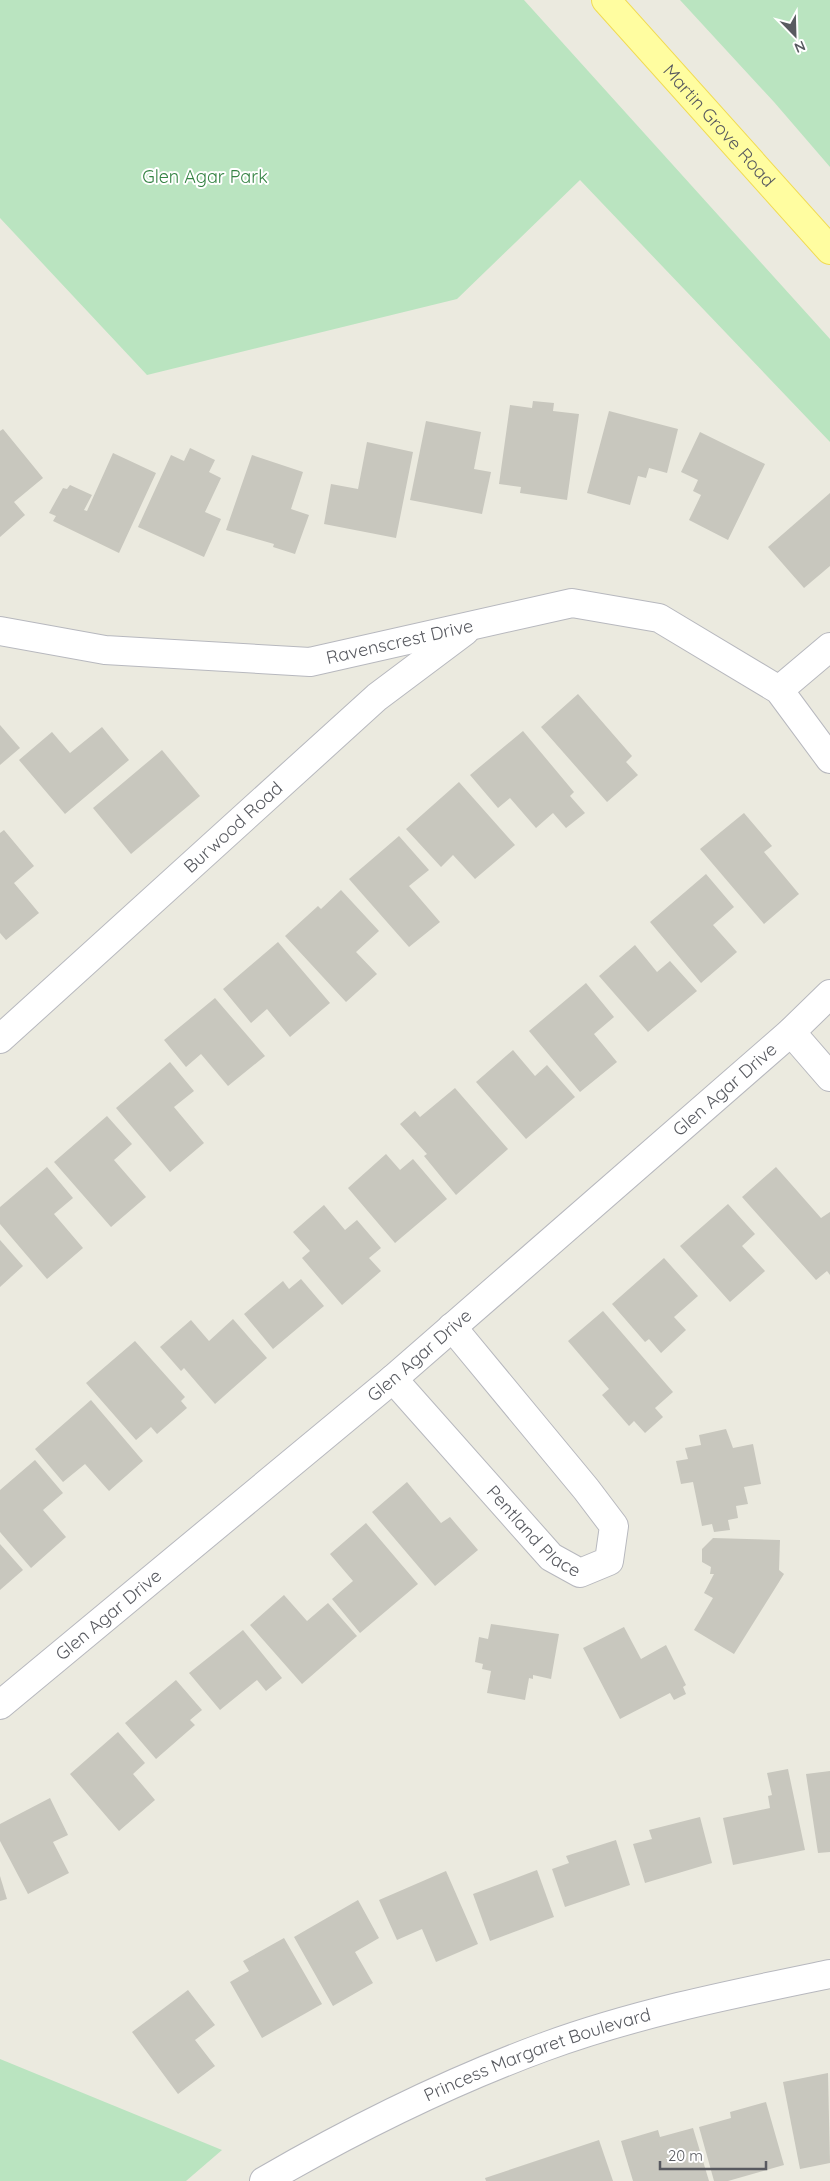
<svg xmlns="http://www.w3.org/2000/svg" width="830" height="2181" viewBox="0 0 830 2181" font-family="Quicksand,sans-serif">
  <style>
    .green { fill: #bae4c0 }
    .building { fill: #c8c7be }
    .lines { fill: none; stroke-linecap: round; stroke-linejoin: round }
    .minor-casing { stroke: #b7b8be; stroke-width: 30 }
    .major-casing { stroke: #f1db53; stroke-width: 30 }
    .minor { stroke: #fff; stroke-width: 28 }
    .major { stroke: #fffda0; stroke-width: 28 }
    .labels { text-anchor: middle; stroke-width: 4; stroke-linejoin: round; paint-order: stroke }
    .street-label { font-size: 18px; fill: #585a60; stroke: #fff }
    .park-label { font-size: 18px; fill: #348343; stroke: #fff }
  </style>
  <rect width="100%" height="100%" fill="#ebeadf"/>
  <!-- green -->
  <g class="green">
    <polygon points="0,0 524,0 830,339 830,442 580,180 457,299 147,375 0,218"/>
    <polygon points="680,0 830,0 830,167 774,102"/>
    <polygon points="0,2059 222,2150 186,2181 0,2181"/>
  </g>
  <!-- building -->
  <g class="building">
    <polygon points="533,401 554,403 553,411 579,414 567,500 520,493 521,487 499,484 510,405 532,408"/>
    <polygon points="609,411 678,429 667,473 649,468 646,478 638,476 630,505 587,493"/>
    <polygon points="426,421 481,432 474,469 491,472 482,514 410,500"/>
    <polygon points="3,429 43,478 14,502 25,515 0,537 0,431"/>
    <polygon points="700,432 765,464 728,540 689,520 701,495 693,491 698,480 681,472"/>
    <polygon points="367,442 413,452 396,538 324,524 331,484 358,489"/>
    <polygon points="190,448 215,460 209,472 221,478 205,512 221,519 204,557 138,527 171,455 184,461"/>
    <polygon points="113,453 156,473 119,553 53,521 56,516 49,513 63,488 67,489 70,485 92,495 84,510 87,511"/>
    <polygon points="252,455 303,472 291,509 309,515 295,554 273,547 274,544 226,530"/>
    <polygon points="830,493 830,566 804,588 768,547"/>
    <polygon points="578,694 632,756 626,762 638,775 607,802 541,727"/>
    <polygon points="0,725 20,748 0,765"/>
    <polygon points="102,727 129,760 65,814 19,760 52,732 70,753"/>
    <polygon points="523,731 574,792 570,796 585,813 566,828 553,813 536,828 510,798 498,808 470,775"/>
    <polygon points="162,750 200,796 131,854 93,808"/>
    <polygon points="459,782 515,845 475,879 453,855 441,867 406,829"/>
    <polygon points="744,813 772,846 764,852 799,894 764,924 700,849"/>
    <polygon points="4,830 34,866 14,883 39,913 6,940 0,933 0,833"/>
    <polygon points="399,836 429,870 409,886 440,922 409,947 349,879"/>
    <polygon points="706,874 734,907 713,925 737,952 701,983 650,922"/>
    <polygon points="341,890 379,931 356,952 377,974 346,1002 285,936 318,906 321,909"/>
    <polygon points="278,942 330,1003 290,1037 267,1009 251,1023 223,989"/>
    <polygon points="635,945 657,972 670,961 697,991 648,1032 599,976"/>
    <polygon points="586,983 614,1017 594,1034 617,1062 580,1092 529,1031"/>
    <polygon points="215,998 265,1056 228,1086 201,1054 186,1067 164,1040"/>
    <polygon points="513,1050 535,1076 547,1065 575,1097 526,1139 476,1082"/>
    <polygon points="170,1062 194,1091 174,1107 204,1143 170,1172 116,1108"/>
    <polygon points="455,1088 508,1149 456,1195 424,1156 427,1154 400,1124 415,1111 420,1117"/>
    <polygon points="107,1116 132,1144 114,1160 146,1197 111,1227 54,1162"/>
    <polygon points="386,1154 400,1170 413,1159 447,1199 395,1243 348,1188"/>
    <polygon points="47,1167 73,1198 54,1214 83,1248 47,1279 0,1224 0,1207"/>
    <polygon points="776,1167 821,1218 830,1212 830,1275 827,1271 816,1280 742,1197"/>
    <polygon points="728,1204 755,1234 742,1246 765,1271 730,1302 680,1246"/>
    <polygon points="324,1205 345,1230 357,1220 381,1248 369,1258 381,1271 342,1305 302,1258 310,1251 293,1232"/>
    <polygon points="0,1240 23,1266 0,1287"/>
    <polygon points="664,1258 698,1296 674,1317 686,1330 661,1353 649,1339 645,1342 612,1304"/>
    <polygon points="301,1279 324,1306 273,1349 244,1314 283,1281 289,1289"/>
    <polygon points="603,1311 673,1392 655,1408 663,1417 645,1433 634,1421 629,1426 602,1395 609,1389 568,1341"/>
    <polygon points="233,1319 267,1358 215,1404 184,1368 181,1371 160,1347 191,1320 209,1341"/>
    <polygon points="135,1341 185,1397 181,1401 187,1408 157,1434 151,1427 136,1440 86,1383"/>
    <polygon points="91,1400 143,1461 109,1491 85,1464 63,1482 35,1449"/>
    <polygon points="726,1429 733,1448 753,1444 761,1484 744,1487 748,1504 736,1506 738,1518 728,1520 730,1530 714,1532 712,1524 702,1526 693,1482 681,1484 676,1461 688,1459 685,1448 701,1445 699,1435"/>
    <polygon points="35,1460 63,1493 43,1510 66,1537 31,1568 0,1532 0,1490"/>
    <polygon points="407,1482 441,1523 450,1517 478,1550 435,1586 372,1512"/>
    <polygon points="366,1523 418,1584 360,1633 332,1599 353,1581 330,1554"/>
    <polygon points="713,1538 780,1540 779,1570 784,1574 734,1654 694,1630 713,1598 704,1593 714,1574 710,1574 711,1567 702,1562 702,1549"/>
    <polygon points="0,1544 23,1570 0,1590"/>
    <polygon points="284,1595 307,1621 328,1603 357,1636 302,1684 250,1625"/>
    <polygon points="491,1624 559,1634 551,1679 533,1675 533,1679 529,1678 525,1700 487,1693 491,1671 482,1669 483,1664 475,1662 479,1637 488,1639"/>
    <polygon points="624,1627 641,1659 666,1645 686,1685 683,1687 686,1694 674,1700 670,1693 620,1719 583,1648"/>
    <polygon points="243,1630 282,1678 266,1691 257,1680 220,1710 189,1673"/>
    <polygon points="176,1680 202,1710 190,1720 195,1725 156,1759 125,1723"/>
    <polygon points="118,1732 145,1763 133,1774 155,1800 119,1831 70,1774"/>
    <polygon points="788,1769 805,1850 733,1865 723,1818 770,1808 768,1796 772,1795 767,1773"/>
    <polygon points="830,1771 830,1852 818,1853 806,1774"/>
    <polygon points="50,1798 68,1835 53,1842 69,1873 28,1894 0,1841 0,1824"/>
    <polygon points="700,1817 712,1863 645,1883 633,1844 652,1839 649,1830"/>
    <polygon points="616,1840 630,1885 565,1907 552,1869 569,1863 566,1856"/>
    <polygon points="537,1870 554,1917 490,1941 473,1894"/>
    <polygon points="446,1871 478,1944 436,1962 422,1929 397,1940 379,1900"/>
    <polygon points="0,1876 7,1899 0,1901"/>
    <polygon points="358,1900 379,1938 355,1952 373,1983 333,2006 294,1937"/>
    <polygon points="284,1938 322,2004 262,2038 230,1982 249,1971 243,1961"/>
    <polygon points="188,1990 215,2025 195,2040 215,2066 178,2094 132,2032"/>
    <polygon points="828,2073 830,2163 800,2169 783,2082"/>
    <polygon points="766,2102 784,2165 728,2181 714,2181 699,2127 731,2118 730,2112"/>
    <polygon points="693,2128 709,2181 633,2181 621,2141 658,2130 660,2137"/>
    <polygon points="599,2140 613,2181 486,2181 485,2178"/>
  </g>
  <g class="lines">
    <!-- minor casing -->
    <g class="minor-casing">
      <g id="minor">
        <path id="s1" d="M 0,631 L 105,650 L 310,662 L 572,603 L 659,618 L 779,690 L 830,759"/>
        <polyline points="779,690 830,647"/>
        <polyline points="791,1032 830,1077"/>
        <path id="s2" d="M 0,1039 L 377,697 L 465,631"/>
        <path id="s3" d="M 393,1379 L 551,1557 L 580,1573 L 609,1561 L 614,1526 L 586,1489 L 452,1327"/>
        <path id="s4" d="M 0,1705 L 393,1379 L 791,1032 L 830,994"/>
        <path id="s5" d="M 264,2181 C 354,2129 446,2083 544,2047 C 637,2013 733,1994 830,1974"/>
      </g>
    </g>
    <!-- major casing -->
    <g class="major-casing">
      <g id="major">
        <path id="s6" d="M 606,0 L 830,250"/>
      </g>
    </g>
    <!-- minor -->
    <use href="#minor" class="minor"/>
    <!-- major -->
    <use href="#major" class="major"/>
  </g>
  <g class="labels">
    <!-- street labels -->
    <g class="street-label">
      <text dy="6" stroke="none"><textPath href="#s6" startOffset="169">Martin Grove Road</textPath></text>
      <text dy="6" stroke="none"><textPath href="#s1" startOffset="404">Ravenscrest Drive</textPath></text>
      <text dy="6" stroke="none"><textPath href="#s2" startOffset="315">Burwood Road</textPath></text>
      <text dy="6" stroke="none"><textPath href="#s4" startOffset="951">Glen Agar Drive</textPath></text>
      <text dy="6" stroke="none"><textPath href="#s4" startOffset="546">Glen Agar Drive</textPath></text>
      <text dy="6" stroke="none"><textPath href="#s3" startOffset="208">Pentland Place</textPath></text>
      <text dy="6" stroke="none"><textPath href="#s4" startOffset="141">Glen Agar Drive</textPath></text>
      <text dy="6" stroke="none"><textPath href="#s5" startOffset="302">Princess Margaret Boulevard</textPath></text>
    </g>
    <!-- park labels -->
    <g class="park-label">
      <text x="205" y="183">Glen Agar Park</text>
    </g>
  </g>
  <!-- north arrow -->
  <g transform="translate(795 35) rotate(157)" stroke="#ffffff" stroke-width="4" paint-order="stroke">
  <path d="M0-4L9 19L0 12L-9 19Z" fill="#585a60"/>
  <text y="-8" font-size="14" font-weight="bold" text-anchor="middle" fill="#585a60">N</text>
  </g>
  <!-- scale -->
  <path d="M660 2161v8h106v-8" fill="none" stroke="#585a60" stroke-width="2.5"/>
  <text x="668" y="2161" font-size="15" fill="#585a60" stroke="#ffffff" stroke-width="4" paint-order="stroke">20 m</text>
</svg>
